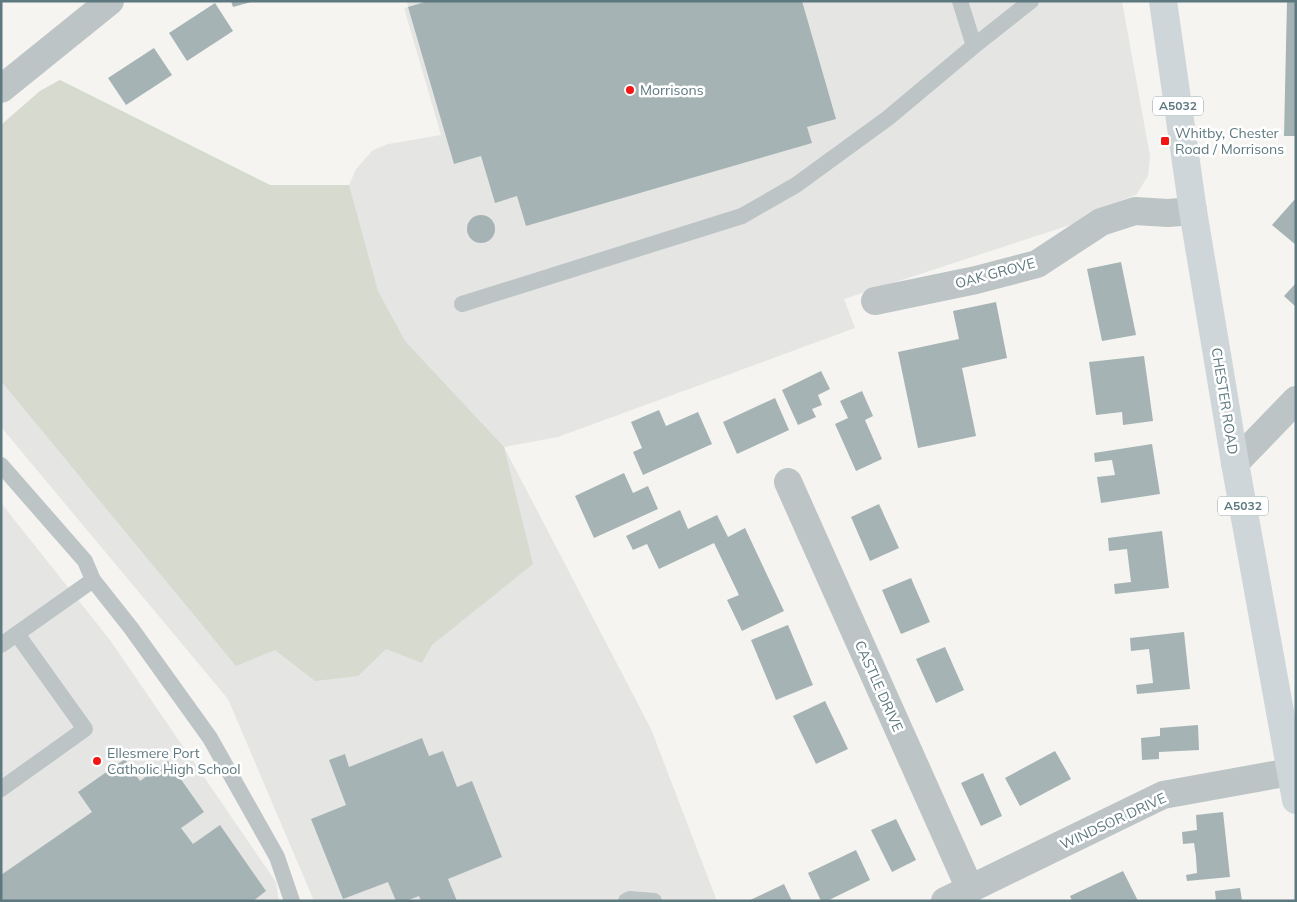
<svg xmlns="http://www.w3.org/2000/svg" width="1297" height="902" viewBox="0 0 1297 902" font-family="Mulish,sans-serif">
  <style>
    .built { fill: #e5e6e4 }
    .green { fill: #d6dacf }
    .building { fill: #a5b3b5 }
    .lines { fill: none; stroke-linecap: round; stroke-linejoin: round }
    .service { stroke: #bdc4c6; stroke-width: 16 }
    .minor { stroke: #bdc4c6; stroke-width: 28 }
    .tertiary { stroke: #bdc4c6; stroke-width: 28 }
    .primary { stroke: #ced6d9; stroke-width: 28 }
    .poi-dot { fill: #f21513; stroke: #fff; stroke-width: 2 }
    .labels { text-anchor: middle; stroke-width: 5; stroke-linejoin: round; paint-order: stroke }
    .shield { fill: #fff; stroke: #8ea0a5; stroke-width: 1 }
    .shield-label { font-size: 12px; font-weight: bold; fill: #5d787e }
    .poi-label { font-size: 14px; fill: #5d787e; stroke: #fff; text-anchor: start }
    .street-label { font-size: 14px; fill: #5d787e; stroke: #fff }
  </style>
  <rect width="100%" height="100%" fill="#f5f4f0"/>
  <!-- built -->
  <g class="built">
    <polygon points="407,1 1122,1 1150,156 1148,176 1136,195 1112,204 1076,223 844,299 855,328 558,437 504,447 651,729 717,901 314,901 228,699 1,427 1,125 40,91 60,80 270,185 349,185 356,169 373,150 388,144 441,135 404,8 408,7"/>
    <polygon points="1,503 110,640 276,882 279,901 1,901"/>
  </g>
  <!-- green -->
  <polygon class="green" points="60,80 270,185 349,185 378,291 405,341 504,447 533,564 432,645 422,663 386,649 358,676 315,681 275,650 236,666 1,381 1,125 40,91"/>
  <!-- building -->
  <g class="building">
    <polygon points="231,1 251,1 251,2 233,7"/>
    <polygon points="428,1 802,1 836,119 807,127 812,143 526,226 517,196 495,203 481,156 454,164 408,7"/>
    <polygon points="1287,1 1296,1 1296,136 1284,136"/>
    <polygon points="215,3 233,31 187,61 169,33"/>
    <polygon points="154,48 172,75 126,105 108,78"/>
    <polygon points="1296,198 1296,245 1272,225"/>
    <circle cx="481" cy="229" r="14"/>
    <polygon points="1121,262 1136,335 1102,341 1087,269"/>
    <polygon points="1296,283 1296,307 1284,296"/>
    <polygon points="996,302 1007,358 962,368 976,436 918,448 898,352 959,339 953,311"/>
    <polygon points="1144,356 1153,421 1123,425 1122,412 1096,415 1089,362"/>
    <polygon points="821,371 830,389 818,395 822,405 812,409 816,417 798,425 782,390"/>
    <polygon points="862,391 873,416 865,420 882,459 856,471 835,424 848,418 840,401"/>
    <polygon points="775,398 789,430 737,454 723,422"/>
    <polygon points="659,410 666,426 698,412 712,444 643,475 633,452 642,448 631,422"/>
    <polygon points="1152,444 1160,494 1101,503 1097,477 1115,475 1112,460 1095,462 1094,453"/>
    <polygon points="624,473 633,493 648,486 658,509 594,538 575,496"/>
    <polygon points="879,504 899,548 870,561 851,517"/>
    <polygon points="680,510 688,529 717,515 728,537 745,528 784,611 742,631 727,600 739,595 714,543 659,569 647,544 633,550 626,536"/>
    <polygon points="1162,531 1169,588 1115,594 1114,584 1131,582 1127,549 1109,551 1108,538"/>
    <polygon points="911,578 930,622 901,634 882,590"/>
    <polygon points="788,625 813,685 776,700 751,640"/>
    <polygon points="1184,632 1190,689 1137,694 1136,685 1153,683 1151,665 1149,649 1131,651 1130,638"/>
    <polygon points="945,647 964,690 936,703 916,659"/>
    <polygon points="825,701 848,749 816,764 793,716"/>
    <polygon points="1198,725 1199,750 1159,752 1159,759 1142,760 1141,738 1160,736 1160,728"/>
    <polygon points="422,738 429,756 443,751 457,787 472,781 502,857 448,879 457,901 421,901 419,896 406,901 396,901 388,882 343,899 311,819 346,805 329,760 345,754 349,767"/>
    <polygon points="1055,751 1071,779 1020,806 1005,778"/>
    <polygon points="125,759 140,781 168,761 204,812 181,828 193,844 220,825 266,891 253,901 1,901 1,875 92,812 78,792"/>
    <polygon points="983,773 1002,816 981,826 961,783"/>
    <polygon points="1223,812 1230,877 1187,881 1186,875 1197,873 1196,856 1194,843 1183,844 1182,832 1197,830 1196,815"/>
    <polygon points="896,819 916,860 892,872 871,830"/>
    <polygon points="856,850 870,880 827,901 821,901 808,873"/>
    <polygon points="1123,871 1138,901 1072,901 1070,896"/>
    <polygon points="784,884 792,901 748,901 761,895"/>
    <polygon points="1240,888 1242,901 1216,901 1215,891"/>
  </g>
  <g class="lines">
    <!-- service -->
    <g class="service">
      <polyline points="960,1 974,46"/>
      <polyline points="462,304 742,216 796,185 888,118 974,46 1031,1"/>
      <polyline points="1,465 85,561 93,580 131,628 210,738 277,857 292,901"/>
      <polyline points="1,645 93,580"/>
      <polyline points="1,789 85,729 17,634"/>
      <polyline points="626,901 630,899 654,901"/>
    </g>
    <!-- minor -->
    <g class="minor">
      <polyline points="875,301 976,280 1037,264 1101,222 1135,211 1168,213 1193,211"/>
      <polyline points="1235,463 1296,400"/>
      <polyline points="788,482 970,889"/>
      <polyline points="945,901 1163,795 1290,772"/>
    </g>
    <!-- tertiary -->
    <polyline class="tertiary" points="1,89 110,1"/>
    <!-- primary -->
    <polyline class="primary" points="1163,1 1193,211 1235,463 1296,800"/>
  </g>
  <!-- markers -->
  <g class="poi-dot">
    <circle cx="630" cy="90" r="5"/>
    <rect x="1160" y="136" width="10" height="10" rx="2.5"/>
    <circle cx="97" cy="761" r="5"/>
  </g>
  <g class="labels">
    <!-- shield labels -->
    <g class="shield">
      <rect x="1153" y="96.5" width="50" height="19" rx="4"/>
      <rect x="1218" y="496.5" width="50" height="19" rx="4"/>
    </g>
    <g class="shield-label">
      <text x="1178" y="110">A5032</text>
      <text x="1243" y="510">A5032</text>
    </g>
    <!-- poi labels -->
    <g class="poi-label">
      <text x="640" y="95">Morrisons</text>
      <text x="1175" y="138">Whitby, Chester<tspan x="1175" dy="16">Road / Morrisons</tspan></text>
      <text x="107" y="758">Ellesmere Port<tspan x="107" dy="16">Catholic High School</tspan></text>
    </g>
    <!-- street labels -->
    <g class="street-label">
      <text transform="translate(995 273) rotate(-15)" y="5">OAK GROVE</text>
      <text transform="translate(1225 401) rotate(81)" y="5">CHESTER ROAD</text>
      <text transform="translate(879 686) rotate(66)" y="5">CASTLE DRIVE</text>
      <text transform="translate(1113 821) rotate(-25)" y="5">WINDSOR DRIVE</text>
    </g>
  </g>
  <!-- border -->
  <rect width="1297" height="902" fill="none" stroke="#5d787e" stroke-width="5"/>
</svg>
